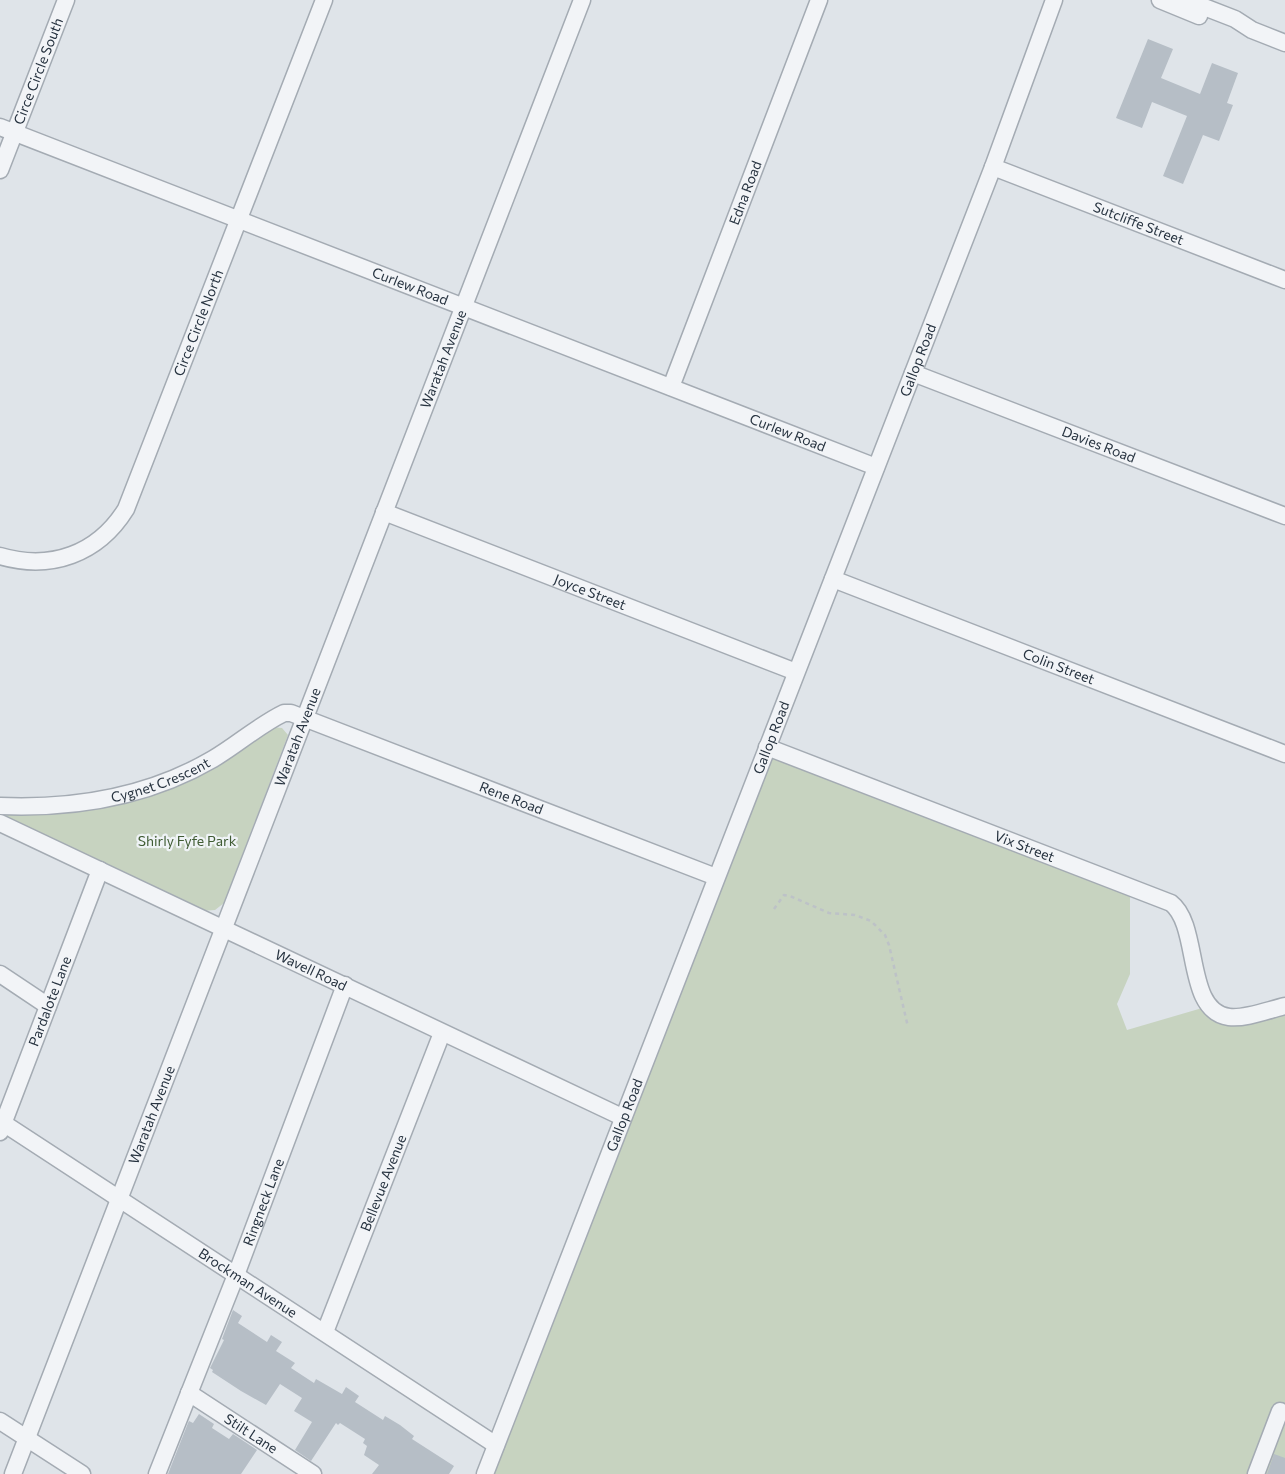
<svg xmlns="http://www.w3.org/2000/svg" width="1285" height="1474" viewBox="0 0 1285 1474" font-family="Commissioner,sans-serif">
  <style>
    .green { fill: #c7d3c0 }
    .building { fill: #b6bec6 }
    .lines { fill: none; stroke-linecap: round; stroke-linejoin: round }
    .minor-casing { stroke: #a4abb3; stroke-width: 19 }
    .path { stroke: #bdc2c7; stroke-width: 2.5; stroke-dasharray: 4 4; stroke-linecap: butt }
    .minor { stroke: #f2f4f7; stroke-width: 16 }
    .labels { text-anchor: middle; stroke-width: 4.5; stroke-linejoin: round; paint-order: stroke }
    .street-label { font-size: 14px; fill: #273340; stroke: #eff3f6 }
    .park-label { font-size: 14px; fill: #405c34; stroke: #eff3f6 }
  </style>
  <rect width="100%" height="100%" fill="#dfe4e9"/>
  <!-- green -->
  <g class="green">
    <polygon points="272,727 282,728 288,735 224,903 215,910 202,911 1,817 3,813 74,812 129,801 180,783 231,757"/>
    <polygon points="769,751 1130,894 1130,974 1117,1004 1127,1030 1209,1006 1223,1017 1285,1010 1285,1474 489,1474"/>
  </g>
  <!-- building -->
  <g class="building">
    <polygon points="1148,39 1173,49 1161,78 1200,94 1212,63 1238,73 1227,103 1233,105 1219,141 1203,135 1183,184 1163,176 1187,116 1152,102 1142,128 1116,118"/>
    <polygon points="233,1310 242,1316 238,1323 267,1342 271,1335 282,1342 276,1351 295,1363 291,1368 314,1383 316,1379 342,1394 346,1387 359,1396 355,1402 383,1420 385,1416 400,1425 414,1436 412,1439 454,1466 449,1474 372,1474 379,1465 364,1455 367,1446 363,1443 365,1439 340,1423 338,1425 336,1423 311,1461 295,1450 312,1422 294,1411 302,1398 280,1384 266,1405 241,1391 212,1372 213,1370 210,1368 224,1340 222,1339"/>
    <polygon points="199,1414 214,1424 212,1428 229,1439 233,1434 257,1450 241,1474 168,1474 188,1423 189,1421 193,1423"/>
    <polygon points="1274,1454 1285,1458 1285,1474 1267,1474"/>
  </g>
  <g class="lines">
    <!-- minor casing -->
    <g class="minor-casing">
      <g id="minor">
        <polyline points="1160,0 1199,16"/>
        <polyline points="1186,0 1235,19 1252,30 1285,43"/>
        <path id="s1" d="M 0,127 L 876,467"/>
        <path id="s2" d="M 993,167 L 1285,280"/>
        <path id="s3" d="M 0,170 L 66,0"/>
        <path id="s4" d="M 913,373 L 1285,516"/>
        <path id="s5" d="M 671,387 L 819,0"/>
        <path id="s6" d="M 384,512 L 796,672"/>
        <path id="s7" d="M 0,556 C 51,571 98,554 126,509 L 324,0"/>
        <path id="s8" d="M 833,579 L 1285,754"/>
        <path id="s9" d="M 767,747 L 1171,903 C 1201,926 1184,1011 1229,1017 C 1246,1019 1268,1010 1285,1006"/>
        <path id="s10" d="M 0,806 C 75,809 148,797 213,759 C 237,745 259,725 284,713 L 291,713 L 716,877"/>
        <path id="s11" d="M 0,823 L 622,1117"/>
        <polyline points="0,974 48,1006"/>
        <path id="s12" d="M 0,1121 L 496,1445"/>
        <path id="s13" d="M 0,1132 L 100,870"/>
        <path id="s14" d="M 325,1332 L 442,1033"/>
        <path id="s15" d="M 189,1393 L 313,1474"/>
        <polyline points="0,1421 82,1474"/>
        <path id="s16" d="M 13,1474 L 582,0"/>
        <path id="s17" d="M 157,1474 L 236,1275 L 345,985"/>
        <path id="s18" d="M 485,1474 L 993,167 L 1054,0"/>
        <polyline points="1256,1474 1280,1411"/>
      </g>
    </g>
    <!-- path -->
    <polyline class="path" points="774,909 784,895 790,896 829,913 855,915 871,921 885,935 889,945 908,1027"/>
    <!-- minor -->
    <use href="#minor" class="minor"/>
  </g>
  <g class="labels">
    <!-- street labels -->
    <g class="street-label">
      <text dy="5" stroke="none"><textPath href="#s3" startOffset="106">Circe Circle South</textPath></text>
      <text dy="5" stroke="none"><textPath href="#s5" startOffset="208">Edna Road</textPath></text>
      <text dy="5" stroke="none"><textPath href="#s2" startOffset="156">Sutcliffe Street</textPath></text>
      <text dy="5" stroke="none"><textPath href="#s1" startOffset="440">Curlew Road</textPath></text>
      <text dy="5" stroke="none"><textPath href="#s7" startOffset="345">Circe Circle North</textPath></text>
      <text dy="5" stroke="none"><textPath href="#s16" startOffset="1195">Waratah Avenue</textPath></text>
      <text dy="5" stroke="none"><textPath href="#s18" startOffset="1195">Gallop Road</textPath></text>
      <text dy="5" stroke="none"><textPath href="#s1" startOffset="845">Curlew Road</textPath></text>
      <text dy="5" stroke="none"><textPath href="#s4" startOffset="199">Davies Road</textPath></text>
      <text dy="5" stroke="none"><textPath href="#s6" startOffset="221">Joyce Street</textPath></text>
      <text dy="5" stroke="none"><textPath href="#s8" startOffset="242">Colin Street</textPath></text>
      <text dy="5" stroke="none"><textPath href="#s16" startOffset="790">Waratah Avenue</textPath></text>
      <text dy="5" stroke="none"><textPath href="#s18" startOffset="790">Gallop Road</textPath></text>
      <text dy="5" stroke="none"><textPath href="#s10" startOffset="164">Cygnet Crescent</textPath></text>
      <text dy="5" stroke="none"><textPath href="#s10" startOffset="549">Rene Road</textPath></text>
      <text dy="5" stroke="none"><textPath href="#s9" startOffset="276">Vix Street</textPath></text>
      <text dy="5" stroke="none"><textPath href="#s11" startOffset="344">Wavell Road</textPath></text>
      <text dy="5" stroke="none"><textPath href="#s13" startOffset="140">Pardalote Lane</textPath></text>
      <text dy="5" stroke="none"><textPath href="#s16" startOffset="385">Waratah Avenue</textPath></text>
      <text dy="5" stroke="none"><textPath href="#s18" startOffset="385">Gallop Road</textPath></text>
      <text dy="5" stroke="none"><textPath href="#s14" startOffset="160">Bellevue Avenue</textPath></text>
      <text dy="5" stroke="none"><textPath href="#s17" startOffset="292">Ringneck Lane</textPath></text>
      <text dy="5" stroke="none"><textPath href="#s12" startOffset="296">Brockman Avenue</textPath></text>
      <text dy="5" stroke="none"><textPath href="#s15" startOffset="74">Stilt Lane</textPath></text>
    </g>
    <!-- park labels -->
    <g class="park-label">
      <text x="187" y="846">Shirly Fyfe Park</text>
    </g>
  </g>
</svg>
